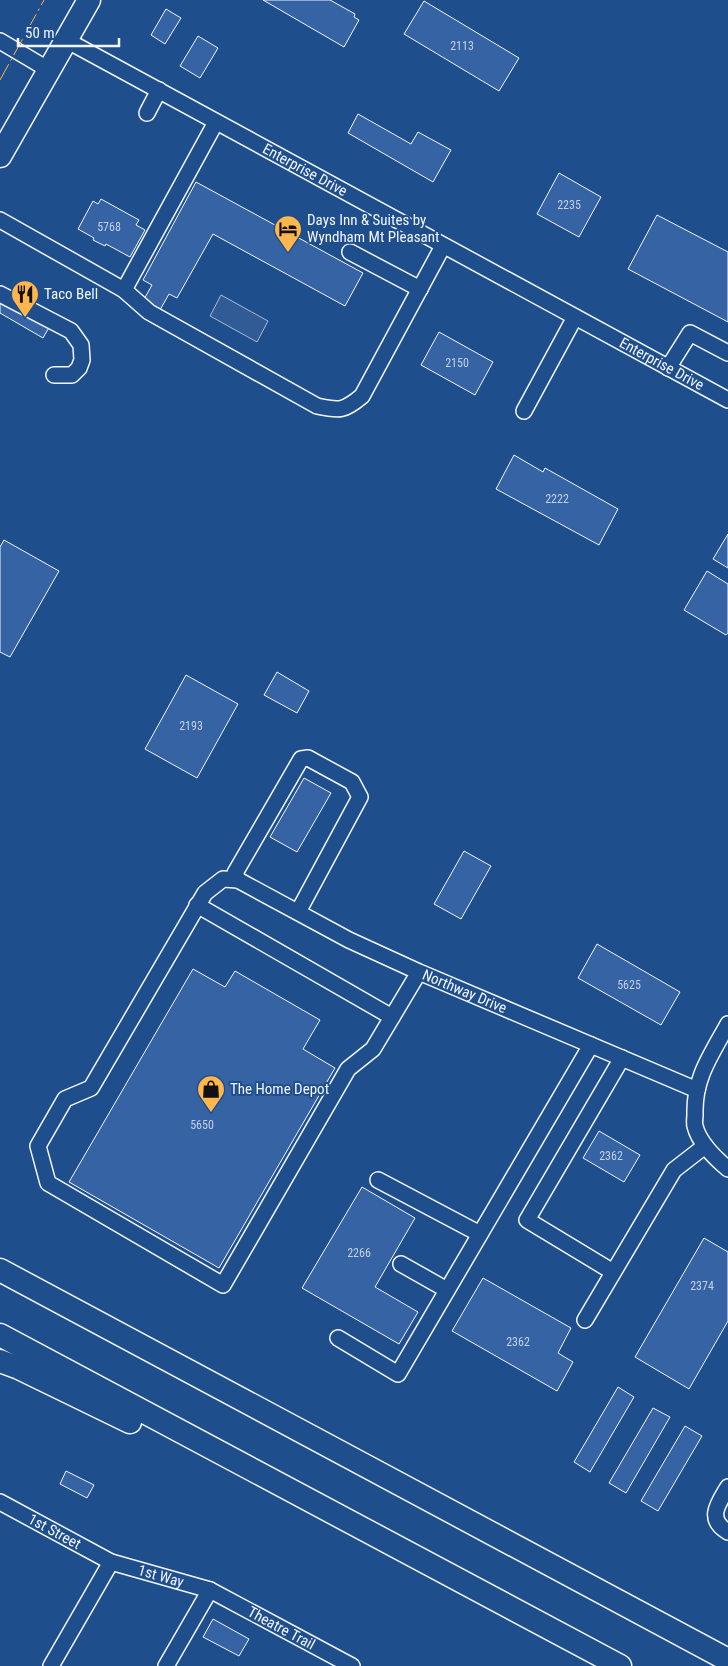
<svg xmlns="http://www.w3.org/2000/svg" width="728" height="1666" viewBox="0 0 728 1666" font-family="'Roboto Condensed',sans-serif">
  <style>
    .green { fill: #305b95; stroke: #a8bbd7 }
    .building { fill: #3563a3; stroke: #f2f6ff }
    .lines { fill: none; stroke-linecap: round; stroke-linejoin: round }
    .minor-casing { stroke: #f2f6ff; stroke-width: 18 }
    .highway-casing { stroke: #f2f6ff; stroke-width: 25 }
    .minor { stroke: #1f4e8c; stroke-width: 15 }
    .highway { stroke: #1f4e8c; stroke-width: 22 }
    .power { stroke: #ffb74d; stroke-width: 1; stroke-dasharray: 18 4 2.5 4; stroke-linecap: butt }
    .labels { text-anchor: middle; stroke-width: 4; stroke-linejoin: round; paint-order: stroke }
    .number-label { font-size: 12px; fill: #c3d1e8 }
    .street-label { font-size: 15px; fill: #f2f6ff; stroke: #1f4e8c }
    .poi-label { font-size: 15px; fill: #f2f6ff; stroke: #1f4e8c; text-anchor: start }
  </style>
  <rect width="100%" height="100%" fill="#1f4e8c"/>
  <!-- green -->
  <polygon class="green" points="221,295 268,321 257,342 210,316"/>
  <!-- building -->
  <g class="building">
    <polygon points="263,0 330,0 355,14 354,17 359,20 344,47"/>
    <polygon points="424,1 519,58 499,91 404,34"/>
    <polygon points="166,9 181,18 165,44 151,35"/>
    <polygon points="198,36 218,48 200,78 180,66"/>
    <polygon points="358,114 411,144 418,132 451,150 433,182 348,133"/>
    <polygon points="559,173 601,197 579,237 537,214"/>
    <polygon points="196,182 363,273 345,306 213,234 177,298 169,294 160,310 143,301 152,285 143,280"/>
    <polygon points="101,199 139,220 136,225 145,230 130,257 106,244 105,246 93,240 94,238 78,229 93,201 98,204"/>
    <polygon points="657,215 728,252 728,322 628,269"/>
    <polygon points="4,297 51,324 43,338 0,313 0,304"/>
    <polygon points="439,332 493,362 475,395 421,365"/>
    <polygon points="514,455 543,472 545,468 618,509 599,545 496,489"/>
    <polygon points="728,534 728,568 713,559"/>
    <polygon points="4,540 59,571 10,657 0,652 0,547"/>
    <polygon points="707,571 728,584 728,633 726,635 684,610"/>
    <polygon points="277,672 309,691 297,713 264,695"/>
    <polygon points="186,675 238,704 197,778 145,749"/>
    <polygon points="304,778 331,793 297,852 270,837"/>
    <polygon points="464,851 491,866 461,919 434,904"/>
    <polygon points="597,944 680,992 661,1025 578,978"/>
    <polygon points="193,969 225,987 235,971 320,1020 303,1049 335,1068 219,1268 69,1182"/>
    <polygon points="599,1131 640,1155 624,1182 583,1158"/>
    <polygon points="362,1187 415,1218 375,1287 418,1312 399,1344 302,1288"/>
    <polygon points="704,1238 728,1252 728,1321 689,1389 635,1357"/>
    <polygon points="483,1278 571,1328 558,1353 573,1362 557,1391 452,1331"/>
    <polygon points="618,1387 634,1397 590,1472 574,1462"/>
    <polygon points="653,1408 670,1417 626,1493 609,1483"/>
    <polygon points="685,1426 702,1436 658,1511 641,1501"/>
    <polygon points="66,1471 94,1485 87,1498 60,1484"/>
    <polygon points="213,1619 249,1639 239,1656 203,1637"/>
  </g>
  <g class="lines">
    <!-- minor casing -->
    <g class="minor-casing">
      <g id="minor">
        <path id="s1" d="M 66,40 L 728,400"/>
        <polyline points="0,41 49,70"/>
        <polyline points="147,113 159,90"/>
        <path d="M 0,220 L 124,290 L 149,312 L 317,406 C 340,411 344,411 362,396 L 443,246"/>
        <polyline points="350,252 420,289"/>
        <polyline points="124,290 216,122"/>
        <polyline points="0,294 71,331 81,345 82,360 79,368 72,375 54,375"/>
        <polyline points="668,368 690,333 728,353"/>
        <polyline points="524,411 575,317"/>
        <polyline points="238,880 235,873 301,759 308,758 352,782 360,797 298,912"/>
        <polyline points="197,905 392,1017"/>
        <path id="s2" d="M 419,972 L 373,1049 L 348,1069 L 223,1285 L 48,1183 L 38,1146 L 65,1099 L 91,1088 L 205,893 L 223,879 L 238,880 L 349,940 L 419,972 L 697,1090"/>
        <path d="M 728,1024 C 711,1055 694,1078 695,1114 C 695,1118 694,1123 695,1126 C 699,1143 715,1158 728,1169"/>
        <polyline points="378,1180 480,1234"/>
        <polyline points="401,1264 447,1290"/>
        <polyline points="613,1272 527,1220 622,1058"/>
        <polyline points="585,1320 674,1170 705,1146"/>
        <polyline points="338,1338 398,1374 591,1045"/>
        <path d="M 728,1487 C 718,1504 706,1519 728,1532"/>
        <path id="s3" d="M 0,1502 L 111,1562 L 210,1590 L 352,1666"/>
        <polyline points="51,1666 111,1562"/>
        <polyline points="166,1666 210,1590"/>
      </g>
    </g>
    <!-- highway casing -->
    <g class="highway-casing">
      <g id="highway">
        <polyline points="0,156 89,0"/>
        <polyline points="0,1270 728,1660"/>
        <polyline points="0,1335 620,1666"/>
        <polyline points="0,1361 19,1368 130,1422"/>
      </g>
    </g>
    <!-- minor -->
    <use href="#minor" class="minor"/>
    <!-- highway -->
    <use href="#highway" class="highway"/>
    <!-- power -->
    <polyline class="power" points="0,80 44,0"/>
  </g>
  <!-- icons -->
  <defs>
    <g id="hotel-pin" transform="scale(1.4375)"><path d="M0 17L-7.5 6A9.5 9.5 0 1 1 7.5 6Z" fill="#ffb74d" stroke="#1f4e8c"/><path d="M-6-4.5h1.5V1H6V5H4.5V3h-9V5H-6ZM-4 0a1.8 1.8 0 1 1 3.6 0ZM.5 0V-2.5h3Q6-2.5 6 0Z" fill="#111"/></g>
    <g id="restaurant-pin" transform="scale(1.4375)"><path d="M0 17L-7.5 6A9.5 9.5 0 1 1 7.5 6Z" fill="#ffb74d" stroke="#1f4e8c"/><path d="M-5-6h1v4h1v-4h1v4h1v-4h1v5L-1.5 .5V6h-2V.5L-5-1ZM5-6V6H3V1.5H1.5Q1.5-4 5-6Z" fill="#111"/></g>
    <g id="shop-pin" transform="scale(1.4375)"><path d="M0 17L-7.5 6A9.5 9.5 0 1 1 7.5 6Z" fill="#ffb74d" stroke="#1f4e8c"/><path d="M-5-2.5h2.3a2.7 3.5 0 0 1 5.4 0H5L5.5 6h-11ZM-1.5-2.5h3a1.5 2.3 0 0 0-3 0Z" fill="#111"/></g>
  </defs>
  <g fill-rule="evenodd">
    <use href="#hotel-pin" x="288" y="229"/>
    <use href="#restaurant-pin" x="25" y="294"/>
    <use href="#shop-pin" x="211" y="1089"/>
  </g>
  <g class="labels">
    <!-- number labels -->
    <g class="number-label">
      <text x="462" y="50">2113</text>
      <text x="569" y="209">2235</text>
      <text x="109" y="231">5768</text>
      <text x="457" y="367">2150</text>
      <text x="557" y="503">2222</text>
      <text x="191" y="730">2193</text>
      <text x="629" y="989">5625</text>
      <text x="202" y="1129">5650</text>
      <text x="611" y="1160">2362</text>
      <text x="359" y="1257">2266</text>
      <text x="702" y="1290">2374</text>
      <text x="518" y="1346">2362</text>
    </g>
    <!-- street labels -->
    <g class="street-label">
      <text dy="5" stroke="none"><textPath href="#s1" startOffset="272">Enterprise Drive</textPath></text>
      <text dy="5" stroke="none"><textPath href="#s1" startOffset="678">Enterprise Drive</textPath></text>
      <text dy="5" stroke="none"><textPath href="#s2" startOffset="1211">Northway Drive</textPath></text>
      <text dy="5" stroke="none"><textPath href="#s3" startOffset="62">1st Street</textPath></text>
      <text dy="5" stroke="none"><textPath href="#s3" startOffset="178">1st Way</textPath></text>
      <text dy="5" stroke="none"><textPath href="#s3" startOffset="310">Theatre Trail</textPath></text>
    </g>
    <!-- poi labels -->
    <g class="poi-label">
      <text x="307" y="225">Days Inn &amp; Suites by<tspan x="307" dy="17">Wyndham Mt Pleasant</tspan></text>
      <text x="44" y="299">Taco Bell</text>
      <text x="230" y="1094">The Home Depot</text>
    </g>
  </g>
  <!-- scale -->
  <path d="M18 38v8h101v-8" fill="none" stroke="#f2f6ff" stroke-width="2.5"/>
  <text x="25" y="38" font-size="15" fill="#f2f6ff" stroke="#1f4e8c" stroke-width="4" paint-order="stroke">50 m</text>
</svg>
